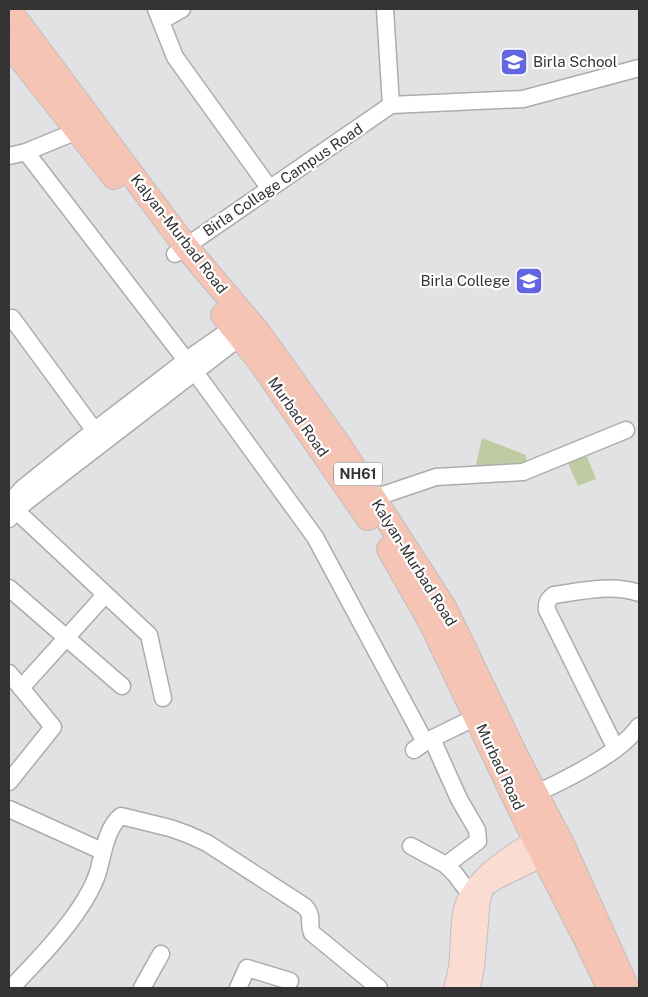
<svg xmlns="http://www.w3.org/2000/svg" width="648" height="997" viewBox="0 0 648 997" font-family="'Public Sans',sans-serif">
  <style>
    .green { fill: #bfcca3 }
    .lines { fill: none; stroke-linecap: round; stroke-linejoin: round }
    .minor-casing { stroke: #acacae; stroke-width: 19 }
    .major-casing { stroke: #bebebe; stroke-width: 22 }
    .highway-casing { stroke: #bebebe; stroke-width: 26 }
    .minor { stroke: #fff; stroke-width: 16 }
    .major { stroke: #fadcd3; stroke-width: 20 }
    .highway { stroke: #f6c4b5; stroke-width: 24 }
    .labels { text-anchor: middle; stroke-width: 4.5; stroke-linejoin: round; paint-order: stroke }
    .shield { fill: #fff; stroke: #707071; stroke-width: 1 }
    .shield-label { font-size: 14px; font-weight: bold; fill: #333334 }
    .poi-label { font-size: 15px; fill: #333334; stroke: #fff; text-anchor: start }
    .street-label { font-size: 15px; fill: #333334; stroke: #fff }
  </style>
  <rect width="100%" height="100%" fill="#e2e2e4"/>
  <!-- green -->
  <g class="green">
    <polygon points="482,438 526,455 526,466 475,469"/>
    <polygon points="586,454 596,479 578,486 567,461"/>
  </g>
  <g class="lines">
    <!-- minor casing -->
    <g class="minor-casing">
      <g id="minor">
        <polyline points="156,9 175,57 270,189"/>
        <polyline points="385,9 391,105"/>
        <polyline points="161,21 182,9"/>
        <polyline points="26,152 195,372 315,537 425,742"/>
        <polyline points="9,156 26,152 77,131"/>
        <polyline points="175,254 391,105 523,99 639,68"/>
        <polyline points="12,318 100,438"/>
        <polyline points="367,502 374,498 436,477 523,472 626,430"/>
        <polyline points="9,503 23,488 95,430 185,361 241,322"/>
        <polyline points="9,504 149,635 163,698"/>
        <polyline points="9,519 16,510 31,498 230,345 249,333"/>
        <polyline points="9,588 122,686"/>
        <polyline points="9,673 53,727 9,782"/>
        <polyline points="21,688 105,595"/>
        <path d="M 616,749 L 547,610 C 546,603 548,599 554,595 C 581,591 612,584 639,593"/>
        <polyline points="414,750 425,742 476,717"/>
        <path d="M 535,794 C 565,780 621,753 639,726"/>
        <polyline points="9,809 102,851"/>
        <polyline points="411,846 446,865 478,841 477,830 459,799 432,739"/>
        <polyline points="446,865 455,874 470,894"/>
        <path d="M 11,988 C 39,959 86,911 98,872 C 103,855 106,828 121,816 L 170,828 L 187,834 L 207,843 L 304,906 C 315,917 307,921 312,933 L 379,988"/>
        <polyline points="142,988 161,954"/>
        <polyline points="238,988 247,968 290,981"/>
      </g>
    </g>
    <!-- major casing -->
    <g class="major-casing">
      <g id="major">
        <path d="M 454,988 C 463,962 459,939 463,913 C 470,878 518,849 548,834"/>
        <polyline points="470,988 474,967 480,899 484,887 496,879 556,850"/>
      </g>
    </g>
    <!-- highway casing -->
    <g class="highway-casing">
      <g id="highway">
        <polyline points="9,10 186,247 258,332 339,445 444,607 516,756 563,846 627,988"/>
        <polyline points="9,44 114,177"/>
        <polyline points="223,315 261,363 368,518"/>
        <polyline points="389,549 430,621 535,840 586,939 609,988"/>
      </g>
    </g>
    <!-- minor -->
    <use href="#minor" class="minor"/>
    <!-- major -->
    <use href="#major" class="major"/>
    <!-- highway -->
    <use href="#highway" class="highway"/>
  </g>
  <!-- icons -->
  <defs>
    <g id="school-square" transform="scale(1.4375)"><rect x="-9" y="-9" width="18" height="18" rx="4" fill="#6267df" stroke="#fff"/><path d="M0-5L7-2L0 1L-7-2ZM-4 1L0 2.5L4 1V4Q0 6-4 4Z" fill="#fff"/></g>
    <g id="university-square" transform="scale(1.4375)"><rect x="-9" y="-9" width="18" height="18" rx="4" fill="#6267df" stroke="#fff"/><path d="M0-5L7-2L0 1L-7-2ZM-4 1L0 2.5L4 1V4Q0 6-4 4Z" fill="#fff"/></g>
  </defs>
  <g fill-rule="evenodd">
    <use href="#school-square" x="514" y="62"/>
    <use href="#university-square" x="529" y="281"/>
  </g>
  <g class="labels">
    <!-- shield labels -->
    <rect class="shield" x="334" y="462.5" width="48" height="23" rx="4"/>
    <g class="shield-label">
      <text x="358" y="479">NH61</text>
    </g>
    <!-- poi labels -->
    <g class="poi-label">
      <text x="533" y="67">Birla School</text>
      <text x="510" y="286" text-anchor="end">Birla College</text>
    </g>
    <!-- street labels -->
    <g class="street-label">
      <text transform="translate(283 180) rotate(-34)" y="5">Birla Collage Campus Road</text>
      <text transform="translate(179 234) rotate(52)" y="5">Kalyan-Murbad Road</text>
      <text transform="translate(298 417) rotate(55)" y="5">Murbad Road</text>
      <text transform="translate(414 563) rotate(58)" y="5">Kalyan-Murbad Road</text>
      <text transform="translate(500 767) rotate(65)" y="5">Murbad Road</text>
    </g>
  </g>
  <!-- border -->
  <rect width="648" height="997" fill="none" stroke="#333334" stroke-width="20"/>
</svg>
